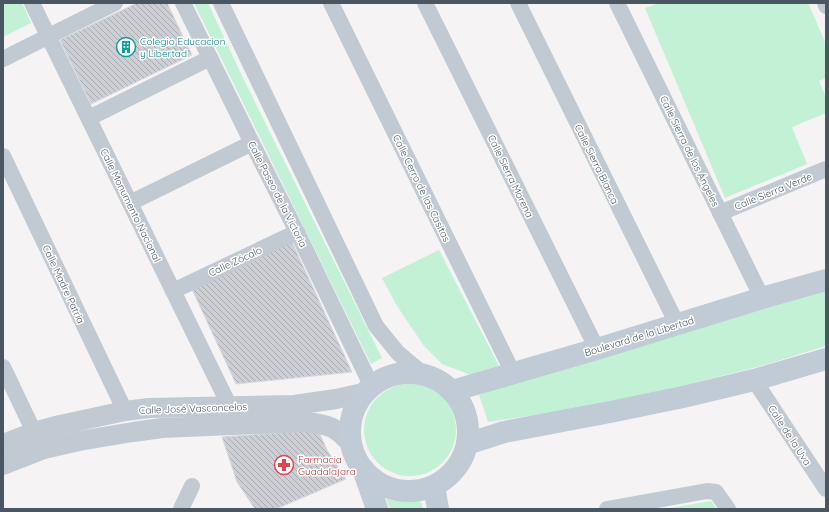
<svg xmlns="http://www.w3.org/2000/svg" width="829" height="512" viewBox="0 0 829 512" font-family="Quicksand,sans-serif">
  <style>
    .park { fill: #c3f1d5 }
    .building { fill: url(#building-back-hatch); stroke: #d7d9de }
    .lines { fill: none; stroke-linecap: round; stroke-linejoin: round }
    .minor { stroke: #c1cad2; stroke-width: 16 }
    .tertiary { stroke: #c1cad2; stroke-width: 20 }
    .secondary { stroke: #c1cbd6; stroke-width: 22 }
    .labels { text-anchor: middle; stroke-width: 3; stroke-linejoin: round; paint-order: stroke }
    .culture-label { font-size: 10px; fill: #0d838f; stroke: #fff; text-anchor: start }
    .street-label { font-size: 10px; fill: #4a5661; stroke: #fff }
    .health-label { font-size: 10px; fill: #be3a42; stroke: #fff; text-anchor: start }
  </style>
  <defs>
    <pattern id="building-back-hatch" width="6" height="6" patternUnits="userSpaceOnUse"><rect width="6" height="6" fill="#cdcfd5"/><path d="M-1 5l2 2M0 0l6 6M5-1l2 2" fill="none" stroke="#a8abb0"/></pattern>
  </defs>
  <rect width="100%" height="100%" fill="#f5f3f3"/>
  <!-- park -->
  <g class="park">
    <polygon points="3,3 22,3 31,23 3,37"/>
    <polygon points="194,3 208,3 243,78 382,358 371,364"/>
    <polygon points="659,3 808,3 826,44 826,78 819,81 826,97 826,113 792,127 807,164 725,198 645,8"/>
    <polygon points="439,250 499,366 473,376 442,364 424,346 397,306 382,278"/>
    <polygon points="826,287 826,346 761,366 650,394 561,411 488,422 478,392"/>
    <circle cx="410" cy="430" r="46"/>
    <path d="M 386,499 C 398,502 408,502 420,500 L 423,509 L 390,509 Z"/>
    <polygon points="711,501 717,509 664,509"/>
  </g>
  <!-- building -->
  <g class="building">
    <polygon points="137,3 167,3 192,55 91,104 60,40"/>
    <polygon points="291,240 352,372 236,384 191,287"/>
    <polygon points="318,430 327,450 346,479 276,509 255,509 237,482 222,437"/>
  </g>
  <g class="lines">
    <!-- minor -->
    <g class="minor">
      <polyline points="32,3 230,407"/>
      <polyline points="183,3 252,143 297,232 371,385"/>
      <polyline points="221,3 376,326 398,353 423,374"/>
      <polyline points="331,3 513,373"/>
      <polyline points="425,3 597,349"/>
      <polyline points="518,3 677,324"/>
      <polyline points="617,3 762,298"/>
      <polyline points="825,3 826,6"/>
      <polyline points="3,59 115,3"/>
      <polyline points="89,118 210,58"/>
      <polyline points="3,156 125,411"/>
      <polyline points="130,203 252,143"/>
      <polyline points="720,213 826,169"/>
      <polyline points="173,291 297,232"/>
      <polyline points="3,367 34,432"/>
      <polyline points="754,380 826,489"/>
      <polyline points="181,509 192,486"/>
      <polyline points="607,509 707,491 716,492 728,509"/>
    </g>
    <!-- tertiary -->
    <g class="tertiary">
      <polyline points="3,444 34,432 60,425 125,411 149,408 294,405 336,399 363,393"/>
      <path d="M 3,465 L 44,449 L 79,441 L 133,432 L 162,428 L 306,422 C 329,425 335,426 351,444"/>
    </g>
    <!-- secondary -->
    <g class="secondary">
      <circle cx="409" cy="432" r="59"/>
      <polyline points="452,391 597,349 762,298 826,280"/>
      <polyline points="467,444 504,432 610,412 683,397 754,380 826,359"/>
      <polyline points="363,469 377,509"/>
      <polyline points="434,486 438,509"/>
    </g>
  </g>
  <!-- icons -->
  <defs>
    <g id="building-ring" transform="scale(1)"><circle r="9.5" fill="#fff" stroke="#0f9aa8" stroke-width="1.5"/><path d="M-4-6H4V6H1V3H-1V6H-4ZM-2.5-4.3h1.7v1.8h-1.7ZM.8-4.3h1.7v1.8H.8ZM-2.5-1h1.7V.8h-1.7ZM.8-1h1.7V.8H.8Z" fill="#0f9aa8"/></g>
    <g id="pharmacy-ring" transform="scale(1)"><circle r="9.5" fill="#fff" stroke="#e0444e" stroke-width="1.5"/><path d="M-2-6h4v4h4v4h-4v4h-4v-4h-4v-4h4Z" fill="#e0444e"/></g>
  </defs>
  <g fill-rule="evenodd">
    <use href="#building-ring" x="126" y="47"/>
    <use href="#pharmacy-ring" x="284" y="465"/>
  </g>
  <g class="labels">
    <!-- culture labels -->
    <g class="culture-label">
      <text x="140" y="45">Colegio Educacion<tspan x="140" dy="12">y Libertad</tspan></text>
    </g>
    <!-- street labels -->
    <g class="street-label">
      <text transform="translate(690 151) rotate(64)" y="4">Calle Sierra de los Ángeles</text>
      <text transform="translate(597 164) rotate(64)" y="4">Calle Sierra Blanca</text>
      <text transform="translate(511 176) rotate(64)" y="4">Calle Sierra Morena</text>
      <text transform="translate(422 188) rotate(64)" y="4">Calle Cerro de las Casitas</text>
      <text transform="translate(773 191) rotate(-22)" y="4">Calle Sierra Verde</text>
      <text transform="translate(278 194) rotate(63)" y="4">Calle Paseo de la Victoria</text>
      <text transform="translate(131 205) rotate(64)" y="4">Calle Monumento Nacional</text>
      <text transform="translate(235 261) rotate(-25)" y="4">Calle Zócalo</text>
      <text transform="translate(64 284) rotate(65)" y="4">Calle Madre Patria</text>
      <text transform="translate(639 336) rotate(-17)" y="4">Boulevard de la Libertad</text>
      <text transform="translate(193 408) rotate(-2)" y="4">Calle José Vasconcelos</text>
      <text transform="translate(790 435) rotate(57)" y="4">Calle de la Uva</text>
    </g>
    <!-- health labels -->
    <g class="health-label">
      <text x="298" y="463">Farmacia<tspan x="298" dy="12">Guadalajara</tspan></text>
    </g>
  </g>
  <!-- border -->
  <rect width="829" height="512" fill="none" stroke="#4a5661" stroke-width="8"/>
</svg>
